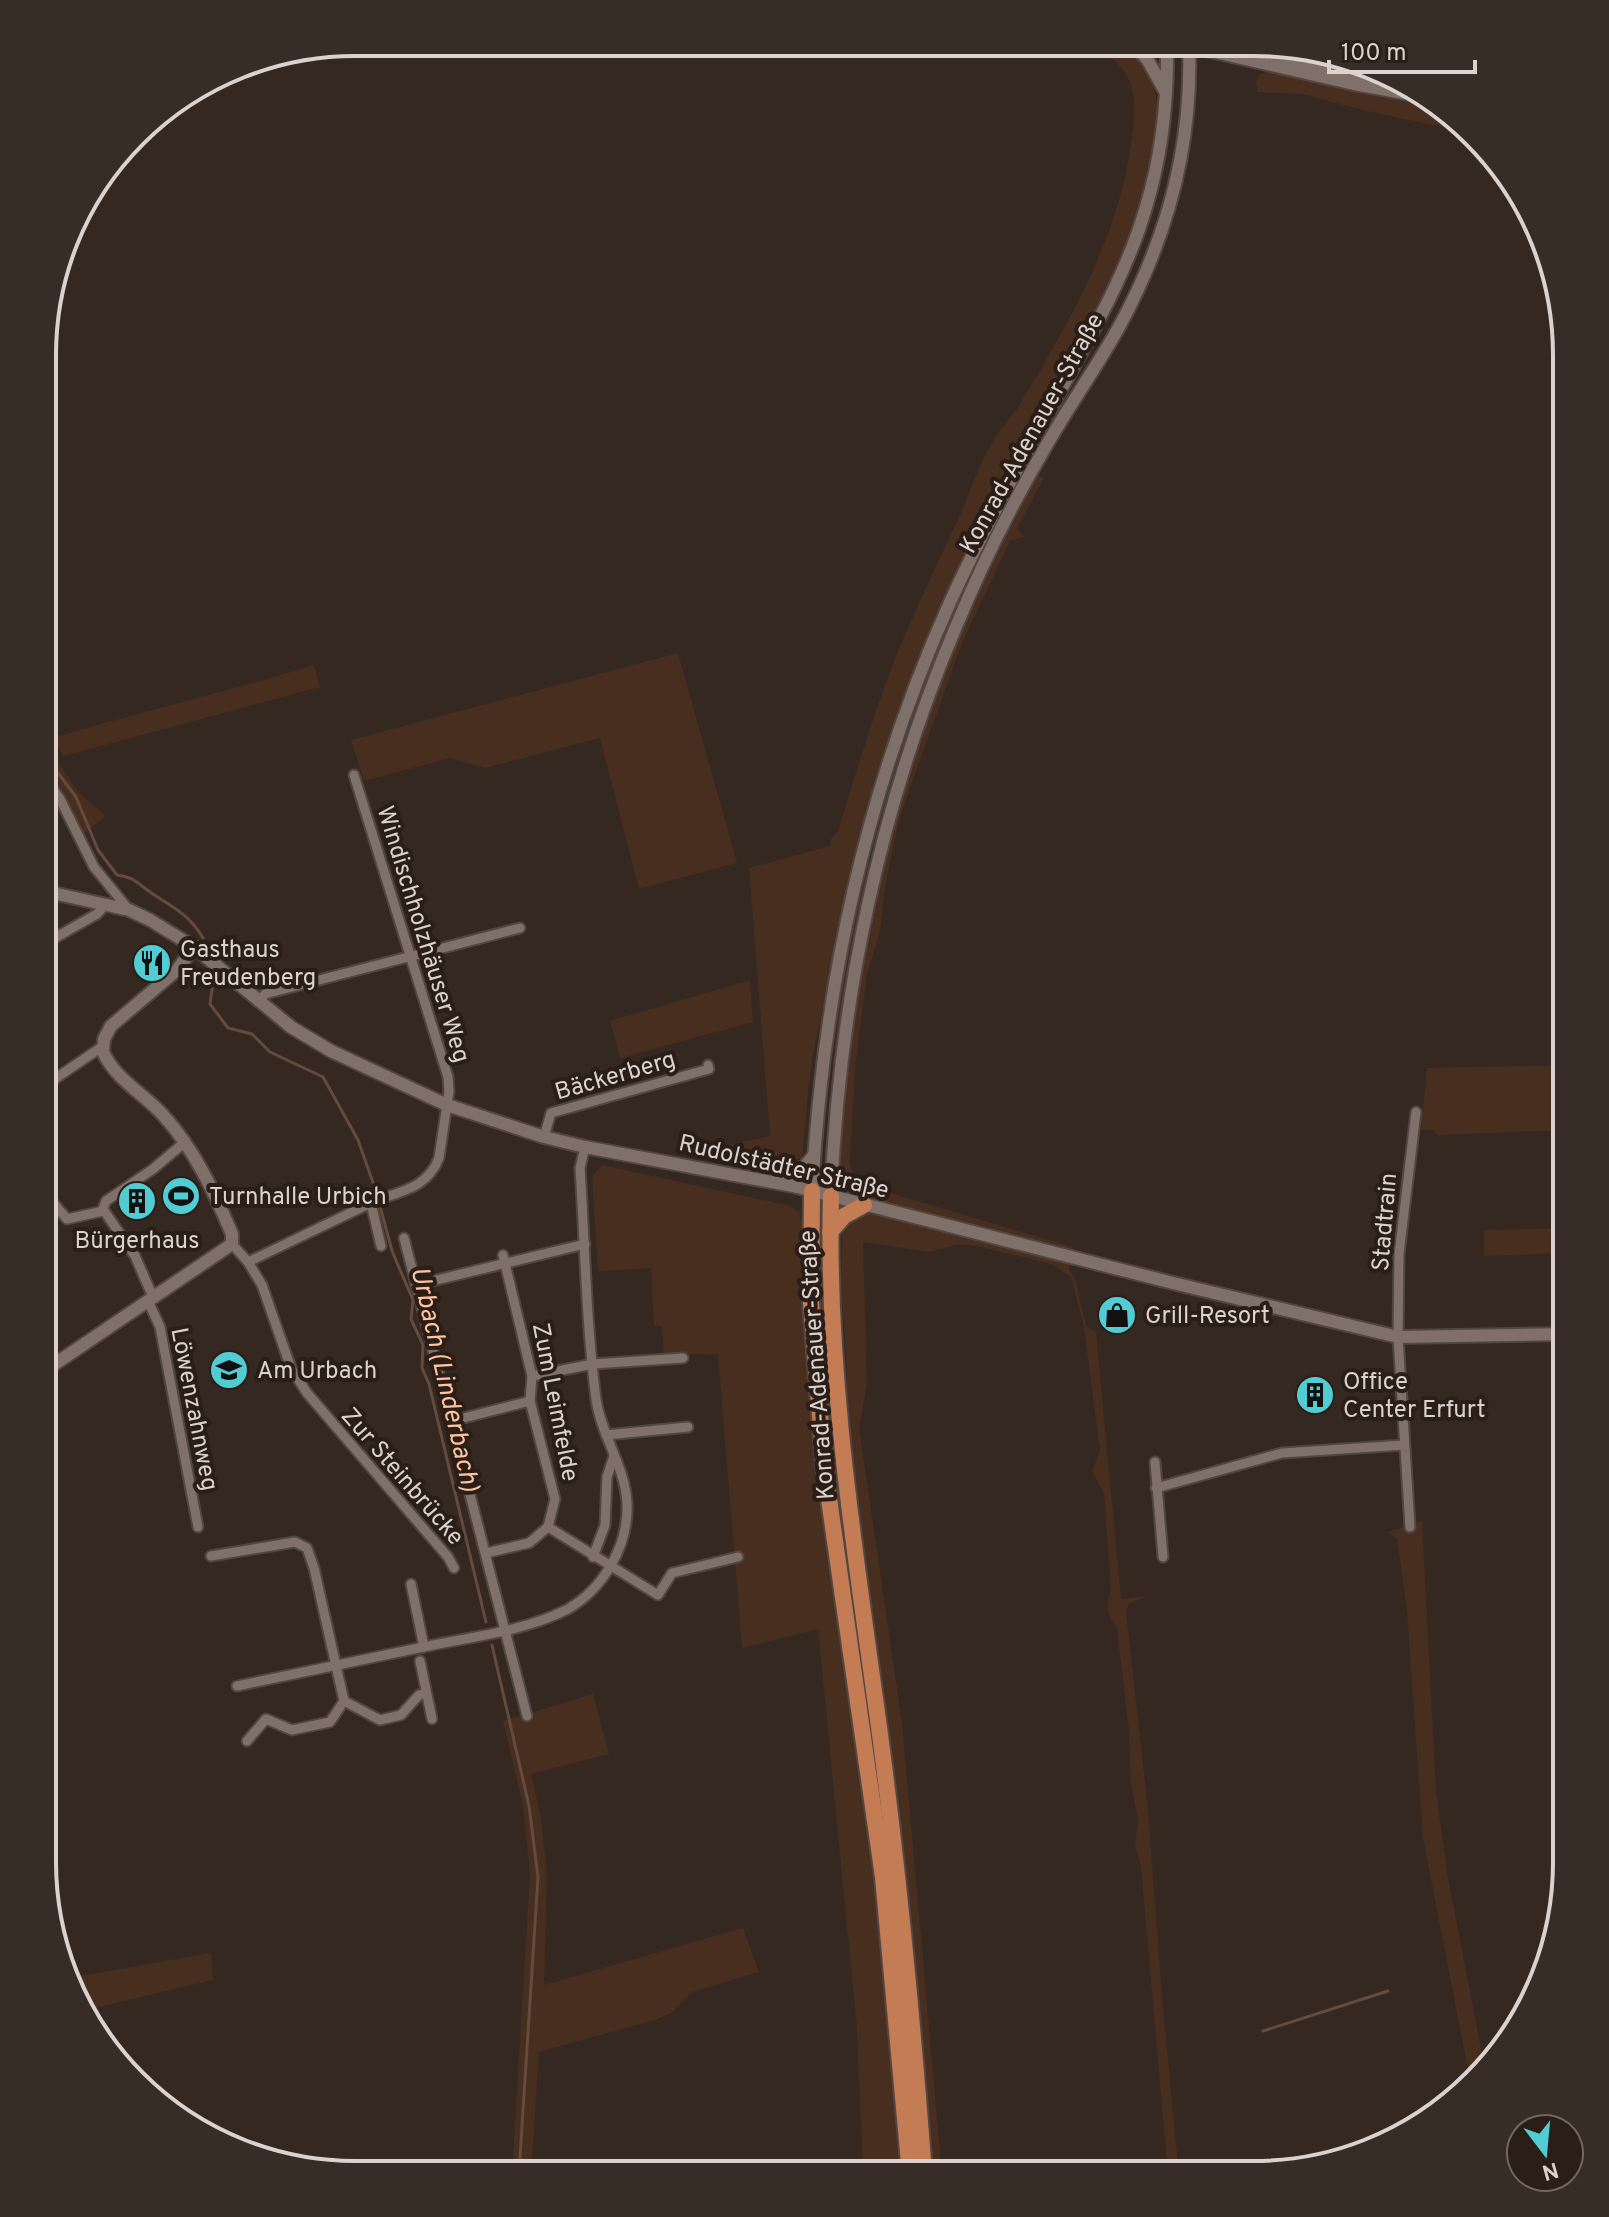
<svg xmlns="http://www.w3.org/2000/svg" width="1609" height="2217" viewBox="0 0 1609 2217" font-family="Overpass,sans-serif">
  <style>
    .green { fill: #482e1f }
    .lines { fill: none; stroke-linecap: round; stroke-linejoin: round }
    .stream { stroke: #634b3e; stroke-width: 3 }
    .street-casing { stroke: #514641; stroke-width: 13 }
    .secondary-casing { stroke: #514641; stroke-width: 16 }
    .highway-casing { stroke: #514641; stroke-width: 20 }
    .street { stroke: #7f7169; stroke-width: 9 }
    .secondary { stroke: #7f7169; stroke-width: 12 }
    .highway { stroke: #c37c53; stroke-width: 16 }
    .labels { text-anchor: middle; stroke-width: 8; stroke-linejoin: round; paint-order: stroke }
    .street-label { font-size: 24px; fill: #dbd2ce; stroke: #2a1e17 }
    .poi-label { font-size: 24px; fill: #dbd2ce; stroke: #2a1e17; text-anchor: start }
    .water-label { font-size: 26px; font-style: italic; fill: #ffc3a2; stroke: #2a1e17 }
    .rim { fill: none; stroke: #dbd2ce; stroke-width: 4 }
  </style>
  <rect width="100%" height="100%" fill="#342821"/>
  <!-- green -->
  <g class="green">
    <path d="M 1087,44 L 1123,44 C 1174,84 1158,140 1144,194 C 1113,312 1035,414 982,523 C 931,628 888,738 857,850 C 845,892 838,936 829,979 C 824,1005 817,1030 813,1056 C 807,1090 806,1124 802,1158 L 789,1160 L 779,1170 L 709,1159 L 712,1148 L 770,1136 L 749,868 L 830,846 L 831,839 L 838,831 C 855,775 872,719 893,664 C 913,613 937,565 960,515 C 970,493 977,469 989,448 C 997,432 1011,419 1020,404 C 1069,323 1118,238 1131,144 C 1134,123 1138,98 1128,78 C 1119,60 1104,53 1087,44 Z"/>
    <polygon points="1273,70 1442,108 1471,133 1362,110 1302,94 1258,92 1256,82 1260,74"/>
    <path d="M 1038,475 L 1044,478 L 1017,528 L 1025,537 L 1010,541 L 962,643 L 899,819 L 885,887 L 880,932 L 867,974 L 855,1069 L 850,1162 L 852,1173 L 860,1184 L 1073,1247 L 1069,1269 L 1075,1279 L 1086,1326 L 1096,1332 L 1121,1599 L 1147,1596 L 1129,1604 L 1126,1611 L 1148,1810 L 1162,1997 L 1179,2175 L 1168,2175 L 1141,1867 L 1135,1844 L 1138,1821 L 1131,1783 L 1129,1732 L 1117,1629 C 1107,1614 1105,1607 1111,1590 L 1104,1493 L 1092,1471 L 1100,1451 L 1084,1327 L 1071,1277 L 1051,1264 L 976,1246 L 959,1244 L 929,1252 L 863,1242 L 867,1385 L 859,1427 L 902,1723 L 942,2174 L 930,2174 L 845,1405 C 849,1367 844,1329 841,1291 C 840,1271 843,1251 842,1231 C 841,1209 838,1186 838,1164 C 839,1127 845,1088 849,1050 C 874,847 940,654 1038,475 Z"/>
    <polygon points="678,653 737,863 639,889 600,738 485,768 450,758 364,781 351,740"/>
    <path d="M 314,665 L 320,687 L 64,756 L 53,738 C 139,712 227,692 314,665 Z"/>
    <polygon points="44,740 78,792 106,816 81,836 67,798 44,767"/>
    <path d="M 863,875 L 867,876 C 846,972 835,1068 827,1166 L 824,1165 L 840,990 Z"/>
    <polygon points="750,980 753,1022 620,1058 610,1021"/>
    <polygon points="1567,1065 1567,1130 1437,1135 1434,1130 1421,1130 1427,1068"/>
    <polygon points="602,1165 791,1206 799,1213 802,1224 806,1225 876,1866 904,2174 863,2174 857,2029 818,1629 742,1648 718,1354 664,1355 662,1326 654,1326 651,1268 598,1271 592,1176"/>
    <polygon points="817,1225 820,1226 824,1363 872,1727 869,1728 843,1555 821,1373"/>
    <polygon points="1567,1228 1567,1253 1484,1256 1484,1230"/>
    <polygon points="1422,1521 1436,1791 1448,1878 1485,2069 1471,2085 1423,1838 1407,1611 1397,1538 1387,1532"/>
    <polygon points="593,1694 609,1754 531,1774 541,1818 547,1878 544,1985 743,1928 759,1972 692,1992 673,2012 655,2020 539,2052 531,2173 512,2173 530,1874 523,1806 503,1721"/>
    <polygon points="211,1953 213,1980 82,2011 75,2001 69,1978"/>
  </g>
  <g class="lines">
    <!-- stream -->
    <g class="stream">
      <path d="M 44,754 L 76,797 L 98,850 L 117,875 C 134,877 137,883 150,892 C 173,908 188,913 203,938"/>
      <polyline points="213,981 210,1004 228,1028 252,1034 270,1052 323,1077 358,1140 376,1191 392,1251 413,1300 411,1319 423,1345 422,1368 429,1384 486,1622"/>
      <polyline points="492,1645 529,1806 538,1877 519,2173"/>
      <polyline points="1263,2031 1388,1991"/>
    </g>
    <!-- street casing -->
    <g class="street-casing">
      <g id="street">
        <path d="M 354,775 L 448,1077 L 449,1091 L 439,1158 C 429,1184 408,1190 383,1198"/>
        <polyline points="44,777 60,799 94,867 129,910"/>
        <polyline points="44,944 97,914 106,904"/>
        <polyline points="258,1002 265,994 520,928"/>
        <polyline points="43,1087 103,1046"/>
        <polyline points="544,1137 551,1113 709,1069 708,1065"/>
        <polyline points="43,1191 67,1219 103,1211"/>
        <polyline points="371,1203 381,1246"/>
        <polyline points="404,1238 527,1716"/>
        <polyline points="232,1244 248,1262 262,1285 291,1368 307,1393 448,1557 454,1568"/>
        <polyline points="248,1262 375,1201"/>
        <polyline points="416,1285 585,1244"/>
        <polyline points="153,1297 135,1256 103,1209 106,1201 153,1169 185,1142"/>
        <polyline points="148,1301 160,1327 198,1527"/>
        <polyline points="532,1376 593,1364 683,1358"/>
        <polyline points="452,1421 530,1401"/>
        <polyline points="606,1435 688,1427"/>
        <polyline points="1155,1462 1163,1557"/>
        <polyline points="1156,1488 1282,1453 1404,1445"/>
        <polyline points="548,1527 658,1595 672,1573 738,1557"/>
        <polyline points="1410,1527 1398,1337 1399,1254 1416,1112"/>
        <polyline points="486,1553 529,1543 548,1527 555,1499 530,1401 532,1376 503,1255"/>
        <polyline points="211,1556 295,1542 307,1548 314,1568 344,1701 330,1722 292,1730 266,1719 247,1741"/>
        <polyline points="593,1557 605,1525 607,1477 614,1456"/>
        <polyline points="411,1584 424,1647"/>
        <polyline points="420,1661 432,1719"/>
        <path d="M 237,1686 C 302,1672 368,1659 433,1645 C 478,1636 527,1630 568,1609 C 604,1588 629,1545 627,1503 C 625,1466 601,1435 596,1399 C 586,1323 585,1245 580,1168 L 585,1147"/>
        <polyline points="344,1701 380,1720 401,1715 419,1695 426,1693"/>
      </g>
    </g>
    <!-- secondary casing -->
    <g class="secondary-casing">
      <g id="secondary">
        <polyline points="1133,44 1147,59 1165,91"/>
        <polyline points="1180,44 1354,84 1431,98"/>
        <polyline points="1244,45 1384,83"/>
        <polyline points="44,891 129,910 150,920 194,947 291,1027 331,1051 447,1105 544,1137 585,1147 793,1186 1173,1283 1398,1337 1567,1334"/>
        <polyline points="778,1183 799,1173 814,1155"/>
        <path d="M 812,1191 C 823,988 867,786 951,600 C 985,526 1025,455 1064,384 C 1095,327 1128,270 1146,207 C 1162,154 1168,100 1167,44"/>
        <path d="M 831,1196 C 839,1002 879,808 955,629 C 980,569 1009,509 1042,453 C 1066,410 1095,370 1119,327 C 1167,239 1193,145 1189,44"/>
        <path d="M 43,1372 L 232,1244 L 232,1234 C 214,1192 195,1150 163,1115 C 144,1094 116,1080 103,1052 L 104,1039 L 111,1026 L 177,970 L 194,947"/>
      </g>
    </g>
    <!-- highway casing -->
    <g class="highway-casing">
      <g id="highway">
        <polyline points="812,1191 811,1303 824,1464 883,1877 910,2174"/>
        <path d="M 831,1196 C 826,1375 855,1551 879,1727 C 899,1876 913,2025 924,2174"/>
        <polyline points="830,1232 844,1216 864,1205"/>
      </g>
    </g>
    <!-- street -->
    <use href="#street" class="street"/>
    <!-- secondary -->
    <use href="#secondary" class="secondary"/>
    <!-- highway -->
    <use href="#highway" class="highway"/>
  </g>
  <!-- icons -->
  <defs>
    <g id="restaurant-disc" transform="scale(2)"><circle r="9.5" fill="#51ccd3" stroke="#2a1e17"/><path d="M-5-6h1v4h1v-4h1v4h1v-4h1v5L-1.5 .5V6h-2V.5L-5-1ZM5-6V6H3V1.5H1.5Q1.5-4 5-6Z" fill="#111"/></g>
    <g id="stadium-disc" transform="scale(2)"><circle r="9.5" fill="#51ccd3" stroke="#2a1e17"/><path d="M0-5a6.5 5 0 1 0 0 10a6.5 5 0 1 0 0-10ZM-3.5-1.8h7v3.6h-7Z" fill="#111"/></g>
    <g id="building-disc" transform="scale(2)"><circle r="9.5" fill="#51ccd3" stroke="#2a1e17"/><path d="M-4-6H4V6H1V3H-1V6H-4ZM-2.5-4.3h1.7v1.8h-1.7ZM.8-4.3h1.7v1.8H.8ZM-2.5-1h1.7V.8h-1.7ZM.8-1h1.7V.8H.8Z" fill="#111"/></g>
    <g id="shop-disc" transform="scale(2)"><circle r="9.5" fill="#51ccd3" stroke="#2a1e17"/><path d="M-5-2.5h2.3a2.7 3.5 0 0 1 5.4 0H5L5.5 6h-11ZM-1.5-2.5h3a1.5 2.3 0 0 0-3 0Z" fill="#111"/></g>
    <g id="school-disc" transform="scale(2)"><circle r="9.5" fill="#51ccd3" stroke="#2a1e17"/><path d="M0-5L7-2L0 1L-7-2ZM-4 1L0 2.5L4 1V4Q0 6-4 4Z" fill="#111"/></g>
  </defs>
  <g fill-rule="evenodd">
    <use href="#restaurant-disc" x="152" y="963"/>
    <use href="#stadium-disc" x="181" y="1196"/>
    <use href="#building-disc" x="137" y="1201"/>
    <use href="#shop-disc" x="1117" y="1315"/>
    <use href="#school-disc" x="229" y="1370"/>
    <use href="#building-disc" x="1315" y="1395"/>
  </g>
  <g class="labels">
    <!-- street labels -->
    <g class="street-label">
      <text transform="translate(1031 433) rotate(-61)" y="8">Konrad-Adenauer-Straße</text>
      <text transform="translate(424 934) rotate(73)" y="8">Windischholzhäuser Weg</text>
      <text transform="translate(615 1075) rotate(-16)" y="8">Bäckerberg</text>
      <text transform="translate(784 1166) rotate(13)" y="8">Rudolstädter Straße</text>
      <text transform="translate(1384 1222) rotate(-85)" y="8">Stadtrain</text>
      <text transform="translate(816 1365) rotate(-94)" y="8">Konrad-Adenauer-Straße</text>
      <text transform="translate(556 1402) rotate(79)" y="8">Zum Leimfelde</text>
      <text transform="translate(195 1409) rotate(79)" y="8">Löwenzahnweg</text>
      <text transform="translate(403 1476) rotate(49)" y="8">Zur Steinbrücke</text>
    </g>
    <!-- poi labels -->
    <g class="poi-label">
      <text x="180" y="957">Gasthaus<tspan x="180" dy="28">Freudenberg</tspan></text>
      <text x="209" y="1204">Turnhalle Urbich</text>
      <text x="137" y="1248" text-anchor="middle">Bürgerhaus</text>
      <text x="1145" y="1323">Grill-Resort</text>
      <text x="257" y="1378">Am Urbach</text>
      <text x="1343" y="1389">Office<tspan x="1343" dy="28">Center Erfurt</tspan></text>
    </g>
    <!-- water labels -->
    <g class="water-label">
      <text transform="translate(446 1379) rotate(77)" y="9">Urbach (Linderbach)</text>
    </g>
  </g>
  <!-- crop -->
  <path d="M0 0H1609V2217H0ZM355 56H1254A299 299 0 0 1 1553 355V1862A299 299 0 0 1 1254 2161H355A299 299 0 0 1 56 1862V355A299 299 0 0 1 355 56Z" fill="#382c26" fill-rule="evenodd"/>
  <path class="rim" d="M355 56H1254A299 299 0 0 1 1553 355V1862A299 299 0 0 1 1254 2161H355A299 299 0 0 1 56 1862V355A299 299 0 0 1 355 56Z"/>
  <!-- north arrow -->
  <g transform="translate(1545 2153) rotate(164)"><circle r="38" fill="#2a1e17" stroke="#716660" stroke-width="2"/>
  <path d="M0-6L14 30L0 20L-14 30Z" fill="#51ccd3"/>
  <text y="-12" font-size="22" font-weight="bold" text-anchor="middle" fill="#dbd2ce">N</text>
  </g>
  <!-- scale -->
  <path d="M1329 60v12h146v-12" fill="none" stroke="#dbd2ce" stroke-width="4"/>
  <text x="1341" y="60" font-size="24" fill="#dbd2ce" stroke="#2a1e17" stroke-width="6" paint-order="stroke">100 m</text>
</svg>
